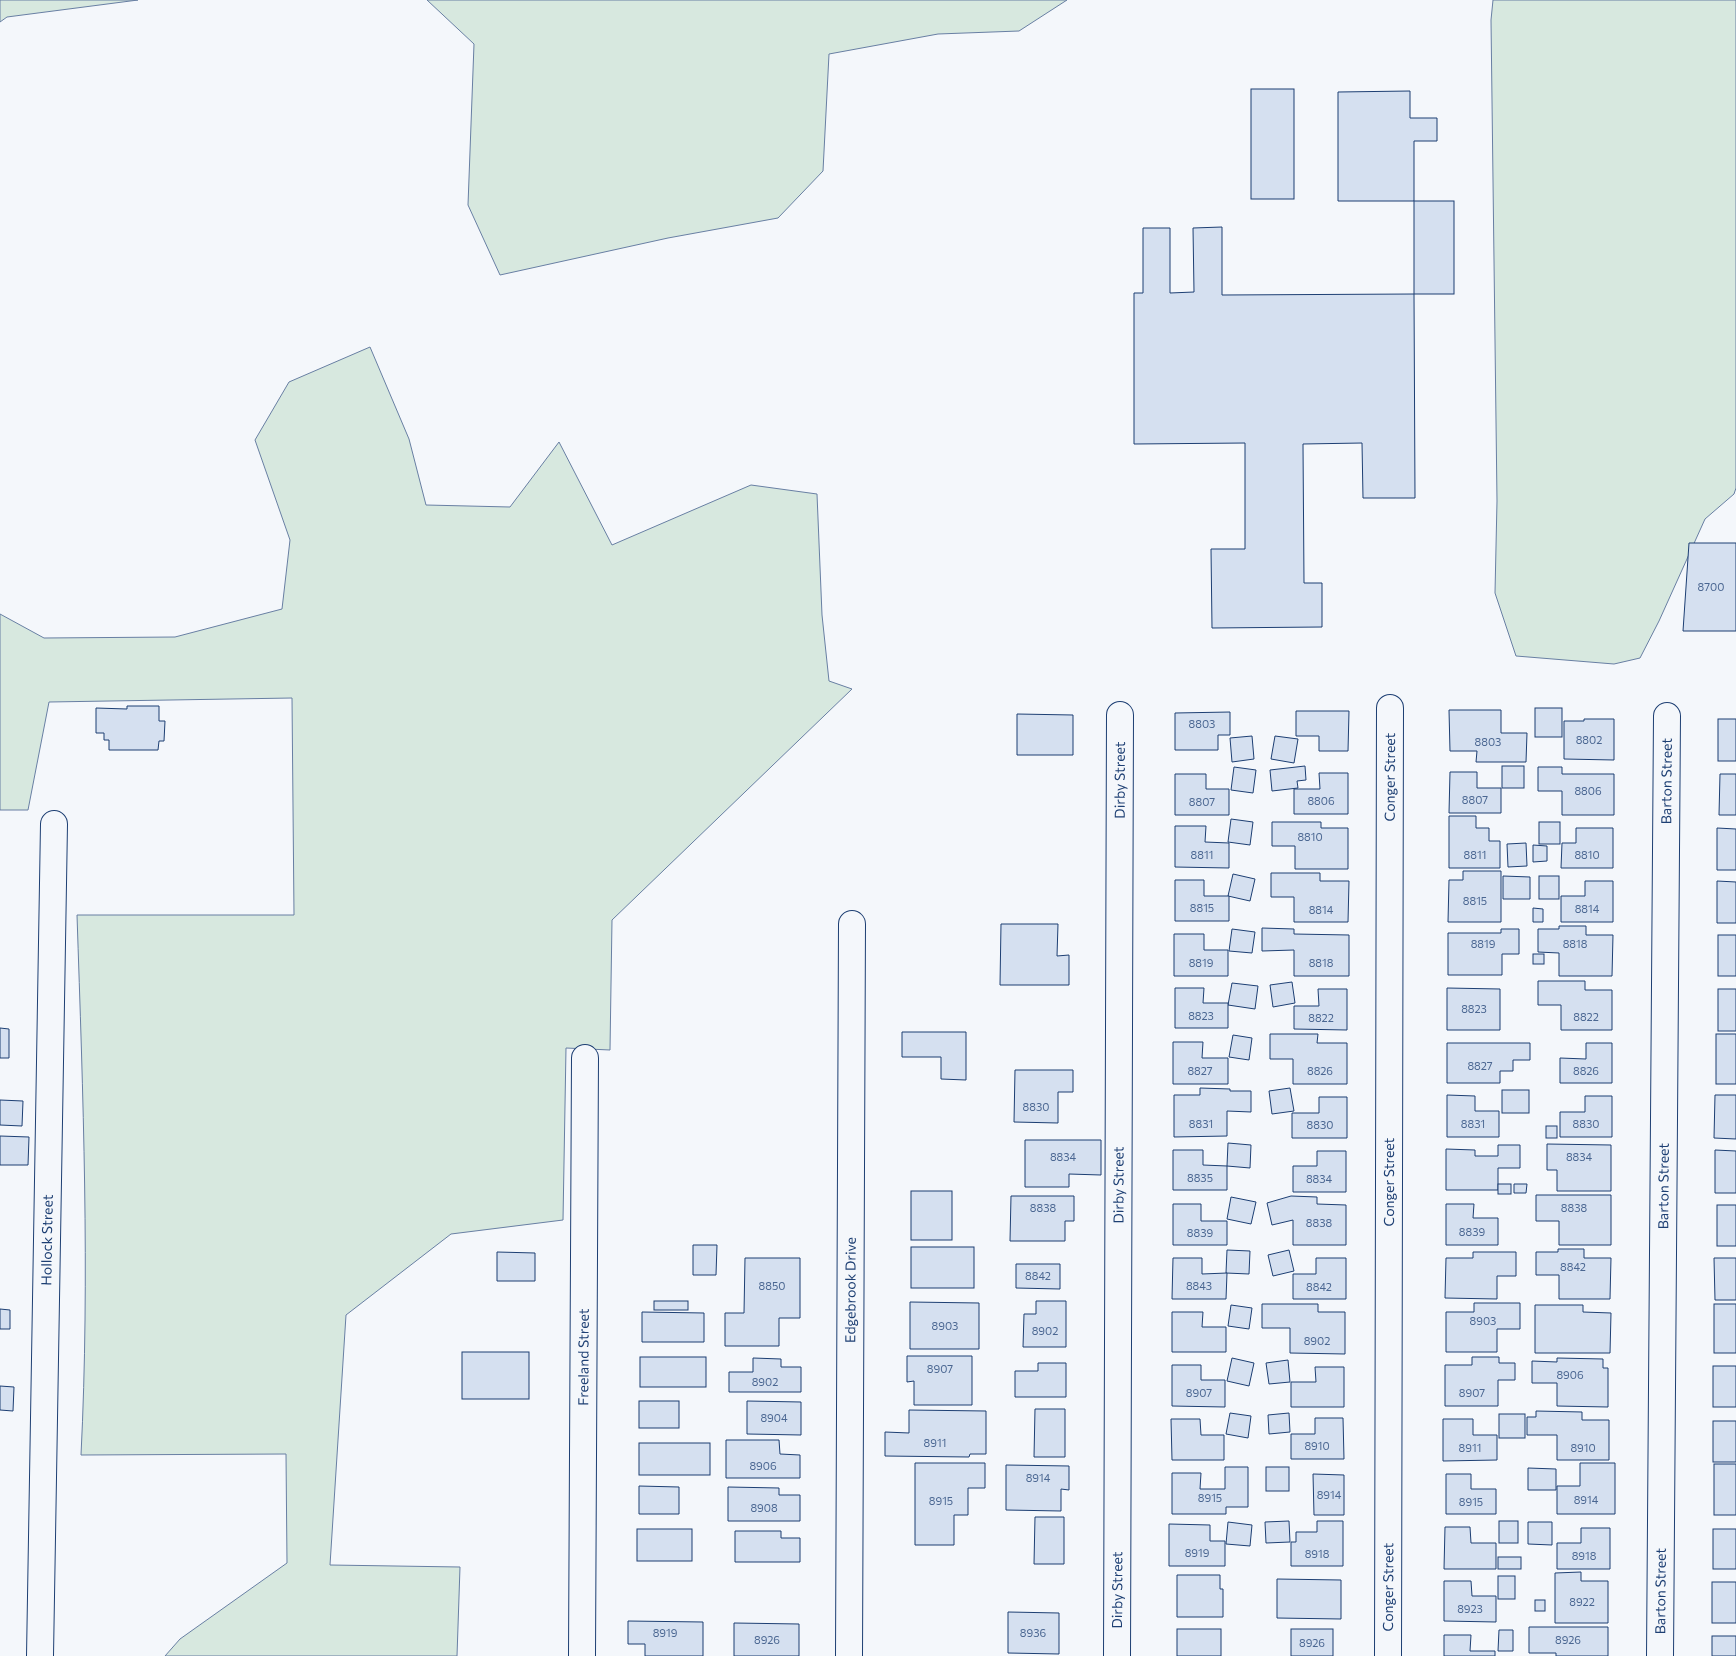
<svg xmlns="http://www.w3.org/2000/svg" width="1736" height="1656" viewBox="0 0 1736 1656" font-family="Commissioner,sans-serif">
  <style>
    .green { fill: #d7e8df; stroke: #687fa3 }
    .building { fill: #d5e0f0; stroke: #1d3f73 }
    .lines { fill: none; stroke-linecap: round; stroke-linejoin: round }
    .minor-casing { stroke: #1d3f73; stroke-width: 28 }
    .minor { stroke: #f4f7fb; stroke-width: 26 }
    .labels { text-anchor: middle; stroke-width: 4; stroke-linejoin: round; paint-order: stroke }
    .number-label { font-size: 11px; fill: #4b6792 }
    .street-label { font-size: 14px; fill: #1d3f73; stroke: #f4f7fb }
  </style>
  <rect width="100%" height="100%" fill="#f4f7fb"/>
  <!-- green -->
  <g class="green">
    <polygon points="0,0 138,0 7,17 0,22"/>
    <polygon points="427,0 1067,0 1019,31 938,34 829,54 823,171 778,218 668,238 500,275 468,205 474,44"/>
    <polygon points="1493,0 1736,0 1736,488 1734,494 1705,519 1659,621 1640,658 1614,664 1516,656 1495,593 1497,501 1491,20"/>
    <path d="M 370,347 L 409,439 L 426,505 L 510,507 L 559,442 L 612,545 L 751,485 L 817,494 L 822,615 L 829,681 L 852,689 L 612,920 L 610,1050 L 566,1048 L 563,1220 L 451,1234 L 346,1315 L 330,1565 L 460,1567 L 457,1656 L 165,1656 L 180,1639 L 287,1563 L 286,1454 L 81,1455 C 90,1275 83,1095 77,915 L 294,915 L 292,698 L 49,702 L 28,810 L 0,810 L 0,614 L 44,638 L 175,637 L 282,609 L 290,540 L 255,440 L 289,382 Z"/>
  </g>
  <!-- building -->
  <g class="building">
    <rect x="1251" y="89" width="43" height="110"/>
    <polygon points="1410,91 1410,118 1437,118 1437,141 1414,141 1414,201 1338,201 1338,92"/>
    <rect x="1414" y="201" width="40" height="93"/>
    <polygon points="1222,227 1222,295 1414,294 1415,498 1363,498 1362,443 1303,444 1304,583 1322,583 1322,627 1212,628 1211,549 1245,549 1245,443 1134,444 1134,293 1143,293 1143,228 1170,228 1170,293 1194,292 1193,228"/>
    <polygon points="1689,543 1736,543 1736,631 1683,631"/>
    <polygon points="127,706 159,706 159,721 165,721 164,741 159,741 158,750 109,750 109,740 104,740 104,733 96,733 96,708 127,709"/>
    <rect x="1535" y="708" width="27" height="29"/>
    <polygon points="1449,710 1501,710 1501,733 1527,733 1526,762 1476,762 1477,751 1450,751"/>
    <polygon points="1296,711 1349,711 1348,751 1319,751 1319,736 1296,736"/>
    <polygon points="1230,712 1230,735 1218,735 1218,750 1175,750 1175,713"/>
    <polygon points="1017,714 1073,715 1073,755 1017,755"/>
    <polygon points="1584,719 1614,719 1614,760 1564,759 1564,721 1584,721"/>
    <rect x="1718" y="719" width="18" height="42"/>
    <polygon points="1252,736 1254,759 1232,762 1230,738"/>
    <polygon points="1275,736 1298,739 1294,763 1271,759"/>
    <polygon points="1305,766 1306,780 1297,781 1298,788 1272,791 1270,770"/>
    <rect x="1502" y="766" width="22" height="22"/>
    <polygon points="1234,767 1256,770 1253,793 1231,790"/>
    <polygon points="1538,767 1562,767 1562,774 1614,774 1614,815 1562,815 1562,791 1538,791"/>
    <polygon points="1450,772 1477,772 1477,788 1501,788 1501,813 1449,813"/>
    <polygon points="1319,773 1348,773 1348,814 1294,814 1294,789 1320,789"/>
    <polygon points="1175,774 1206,774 1206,789 1229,789 1229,815 1175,815"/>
    <polygon points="1720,774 1736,774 1736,815 1719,815"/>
    <polygon points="1449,816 1476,816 1476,828 1489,828 1489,841 1500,841 1500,868 1449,868"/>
    <polygon points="1231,819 1253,822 1250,845 1228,842"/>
    <polygon points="1272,822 1321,822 1321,828 1348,828 1348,869 1295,869 1295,846 1272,846"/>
    <rect x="1539" y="822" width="21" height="22"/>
    <polygon points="1175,826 1206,826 1205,842 1229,843 1229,868 1175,867"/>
    <polygon points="1576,828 1613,828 1613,868 1561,868 1562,843 1576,843"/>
    <polygon points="1717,828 1736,829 1736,870 1717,870"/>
    <polygon points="1526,843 1527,866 1508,867 1507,844"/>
    <polygon points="1533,845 1547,846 1547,861 1533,862"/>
    <polygon points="1463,871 1501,871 1501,922 1448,922 1449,880 1463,880"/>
    <polygon points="1271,873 1320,873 1320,881 1349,881 1348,922 1294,922 1294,897 1271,897"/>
    <polygon points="1233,874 1255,879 1250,901 1228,896"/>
    <polygon points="1503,876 1530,877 1530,899 1503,899"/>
    <rect x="1539" y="876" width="20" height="23"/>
    <polygon points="1175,880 1204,880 1204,896 1229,896 1229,921 1175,921"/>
    <polygon points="1585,881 1613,881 1613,922 1561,922 1561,896 1585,896"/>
    <polygon points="1717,881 1736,882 1736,923 1717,923"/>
    <polygon points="1533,908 1543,909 1543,922 1533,922"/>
    <polygon points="1001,924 1058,924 1057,956 1069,955 1069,985 1000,985"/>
    <polygon points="1559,926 1586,926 1586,935 1613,935 1612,976 1559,976 1559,953 1538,952 1538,929 1559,929"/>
    <polygon points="1262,928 1294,929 1294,934 1349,935 1349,976 1294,976 1294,950 1262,951"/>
    <polygon points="1232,929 1255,932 1252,953 1229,951"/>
    <polygon points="1501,929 1519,929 1519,954 1502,954 1502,975 1448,975 1448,933 1501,933"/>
    <polygon points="1174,934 1204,934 1204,950 1228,950 1228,976 1174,976"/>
    <rect x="1718" y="935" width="18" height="41"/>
    <rect x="1533" y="954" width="11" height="10"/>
    <polygon points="1538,981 1585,981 1585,990 1612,990 1612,1030 1561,1030 1561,1005 1538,1005"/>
    <polygon points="1292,982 1295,1003 1273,1007 1270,985"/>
    <polygon points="1232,983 1258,986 1255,1009 1228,1005"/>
    <polygon points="1175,988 1204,988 1203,1003 1228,1003 1228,1028 1175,1028"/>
    <polygon points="1447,988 1500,989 1500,1030 1447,1030"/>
    <polygon points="1318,989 1347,989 1347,1030 1294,1029 1294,1006 1319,1006"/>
    <rect x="1718" y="989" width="18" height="42"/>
    <polygon points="0,1028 9,1029 9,1058 0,1058"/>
    <polygon points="902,1032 966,1032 966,1080 941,1079 941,1057 902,1057"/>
    <polygon points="1270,1034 1318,1034 1317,1043 1347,1043 1347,1084 1293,1084 1293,1059 1270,1059"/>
    <rect x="1716" y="1034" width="20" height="50"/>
    <polygon points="1233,1035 1252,1038 1249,1060 1229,1057"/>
    <polygon points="1173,1042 1203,1042 1202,1058 1228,1058 1228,1084 1173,1084"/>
    <polygon points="1447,1043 1530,1043 1530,1060 1513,1060 1513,1071 1500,1071 1500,1083 1447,1083"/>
    <polygon points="1586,1043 1612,1043 1612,1083 1560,1083 1560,1058 1586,1059"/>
    <polygon points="1015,1070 1073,1070 1073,1092 1058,1092 1058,1123 1014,1122"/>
    <polygon points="1200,1088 1230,1089 1230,1091 1251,1091 1251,1112 1227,1111 1227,1136 1174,1137 1174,1095 1200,1095"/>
    <polygon points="1290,1088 1294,1111 1272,1114 1269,1091"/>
    <rect x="1502" y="1090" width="27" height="23"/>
    <polygon points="1447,1095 1475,1096 1475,1111 1499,1111 1499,1137 1447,1137"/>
    <polygon points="1715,1095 1736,1095 1736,1139 1714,1138"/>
    <polygon points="1585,1096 1612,1096 1612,1137 1560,1137 1560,1112 1585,1112"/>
    <polygon points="1319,1097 1347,1097 1347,1138 1292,1138 1292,1113 1319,1113"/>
    <polygon points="0,1100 23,1101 22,1126 0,1125"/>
    <rect x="1546" y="1126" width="11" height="12"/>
    <polygon points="0,1136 29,1137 28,1165 0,1165"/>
    <polygon points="1025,1140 1101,1140 1101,1175 1069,1174 1069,1187 1025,1187"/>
    <polygon points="1228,1143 1251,1145 1250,1168 1227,1166"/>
    <polygon points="1547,1144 1611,1145 1611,1191 1557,1191 1557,1170 1547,1170"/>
    <polygon points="1498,1145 1520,1145 1520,1168 1498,1168 1498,1190 1446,1190 1446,1149 1475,1150 1475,1156 1498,1156"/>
    <polygon points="1173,1150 1203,1150 1203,1165 1227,1166 1227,1190 1173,1190"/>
    <polygon points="1715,1150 1736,1151 1736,1193 1715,1193"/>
    <polygon points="1317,1151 1346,1151 1346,1192 1293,1192 1293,1166 1317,1166"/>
    <rect x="1498" y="1184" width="13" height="10"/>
    <polygon points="1514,1184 1527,1184 1526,1193 1514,1193"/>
    <rect x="911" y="1191" width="41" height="49"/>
    <polygon points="1536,1195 1611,1195 1611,1245 1559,1245 1559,1221 1536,1221"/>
    <polygon points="1011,1196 1074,1196 1074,1221 1065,1221 1065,1241 1010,1241"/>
    <polygon points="1291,1196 1317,1197 1317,1204 1346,1205 1346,1245 1293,1245 1293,1220 1272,1225 1267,1203"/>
    <polygon points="1231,1197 1256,1202 1251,1224 1227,1219"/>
    <polygon points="1173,1204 1201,1204 1201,1221 1227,1221 1227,1245 1173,1245"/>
    <polygon points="1446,1204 1474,1204 1473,1218 1498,1218 1498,1245 1446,1245"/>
    <rect x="1717" y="1205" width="19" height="41"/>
    <polygon points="693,1245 717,1245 716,1275 693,1275"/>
    <rect x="911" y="1247" width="63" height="41"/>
    <polygon points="1558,1249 1584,1249 1584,1258 1611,1258 1610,1299 1559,1299 1559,1275 1536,1275 1536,1252 1558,1252"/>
    <polygon points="1227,1250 1250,1251 1249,1274 1226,1273"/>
    <polygon points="1289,1250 1294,1271 1273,1276 1268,1255"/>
    <polygon points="497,1252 535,1253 535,1281 497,1281"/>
    <polygon points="1473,1252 1516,1252 1516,1276 1497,1276 1497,1299 1445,1298 1446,1258 1473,1258"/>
    <polygon points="745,1258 800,1258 800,1318 779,1318 779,1346 725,1346 725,1313 744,1313"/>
    <polygon points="1173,1258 1202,1258 1202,1274 1227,1273 1226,1299 1172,1299"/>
    <polygon points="1316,1258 1346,1258 1346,1299 1293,1299 1293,1274 1316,1274"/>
    <polygon points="1714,1258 1736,1258 1736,1300 1715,1300"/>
    <polygon points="1016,1264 1060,1264 1060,1289 1016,1288"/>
    <rect x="654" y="1301" width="34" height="9"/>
    <polygon points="1036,1301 1066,1301 1066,1347 1023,1347 1024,1314 1036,1314"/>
    <polygon points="910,1302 979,1303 979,1349 910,1349"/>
    <polygon points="1474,1303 1520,1303 1520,1329 1497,1329 1497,1352 1446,1352 1446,1312 1474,1312"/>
    <polygon points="1262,1304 1318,1304 1318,1312 1345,1312 1345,1354 1290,1353 1290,1328 1262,1328"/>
    <rect x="1714" y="1304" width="22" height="49"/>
    <polygon points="1231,1305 1252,1308 1249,1329 1228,1326"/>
    <polygon points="1535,1305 1583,1305 1583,1312 1611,1313 1610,1353 1535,1353"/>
    <polygon points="0,1309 10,1310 10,1329 0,1329"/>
    <polygon points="642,1312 704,1313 704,1342 642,1342"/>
    <polygon points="1172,1312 1203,1312 1202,1327 1226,1327 1226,1352 1172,1352"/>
    <rect x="462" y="1352" width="67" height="47"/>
    <polygon points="907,1356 972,1356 972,1405 914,1405 914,1381 907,1382"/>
    <rect x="640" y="1357" width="66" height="30"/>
    <polygon points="1472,1357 1499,1357 1499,1363 1515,1363 1515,1380 1498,1380 1498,1406 1445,1406 1445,1365 1472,1365"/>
    <polygon points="753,1358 781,1359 781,1367 801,1367 801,1392 729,1392 729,1372 753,1372"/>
    <polygon points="1232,1358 1254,1363 1249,1386 1227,1381"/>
    <polygon points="1557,1358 1603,1359 1603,1368 1608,1368 1608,1407 1557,1406 1557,1383 1532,1383 1532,1361 1557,1362"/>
    <polygon points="1288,1360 1290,1382 1269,1384 1266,1363"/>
    <polygon points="1038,1363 1066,1363 1066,1397 1015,1397 1015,1371 1038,1371"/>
    <polygon points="1172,1365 1201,1365 1201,1380 1225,1380 1225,1407 1172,1406"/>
    <rect x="1713" y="1366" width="23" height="41"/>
    <polygon points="1315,1367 1344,1367 1344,1407 1291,1407 1291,1382 1316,1382"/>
    <polygon points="0,1386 14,1387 13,1411 0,1410"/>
    <rect x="639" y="1401" width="40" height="27"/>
    <polygon points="747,1401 801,1402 801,1435 747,1434"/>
    <polygon points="1035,1409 1065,1409 1065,1457 1034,1457"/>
    <polygon points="909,1410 986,1411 986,1454 970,1454 969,1457 885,1456 885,1432 909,1433"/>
    <polygon points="1536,1411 1582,1412 1582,1420 1609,1420 1609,1460 1557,1460 1557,1435 1527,1435 1527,1417 1536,1417"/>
    <polygon points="1230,1413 1251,1416 1248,1438 1226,1434"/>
    <polygon points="1289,1413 1290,1432 1269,1434 1268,1415"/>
    <rect x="1499" y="1414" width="26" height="24"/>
    <polygon points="1315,1418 1343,1418 1344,1459 1291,1459 1291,1434 1315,1434"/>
    <polygon points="1171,1419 1200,1419 1201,1435 1224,1435 1224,1460 1172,1460"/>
    <polygon points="1443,1419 1473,1419 1473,1435 1497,1435 1497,1460 1443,1461"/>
    <rect x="1713" y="1421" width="23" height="41"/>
    <polygon points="726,1440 779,1440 780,1454 800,1455 800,1478 726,1478"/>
    <rect x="639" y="1443" width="71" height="32"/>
    <polygon points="915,1463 985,1463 985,1488 968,1488 968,1515 954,1515 954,1545 915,1545"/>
    <polygon points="1580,1463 1615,1463 1615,1514 1557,1514 1557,1486 1580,1486"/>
    <rect x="1714" y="1464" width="22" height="51"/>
    <polygon points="1006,1465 1069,1466 1069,1490 1061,1489 1061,1511 1006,1510"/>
    <polygon points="1225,1467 1248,1467 1248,1507 1226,1507 1226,1514 1172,1514 1172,1473 1201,1473 1200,1489 1225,1489"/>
    <rect x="1266" y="1467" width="23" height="24"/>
    <polygon points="1528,1468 1556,1469 1556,1490 1528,1490"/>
    <polygon points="1313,1474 1344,1475 1344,1515 1314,1515"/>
    <polygon points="1446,1474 1471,1474 1471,1489 1496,1489 1496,1514 1446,1514"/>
    <polygon points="639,1486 679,1487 679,1514 639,1514"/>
    <polygon points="728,1487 779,1488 779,1495 800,1495 800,1521 728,1521"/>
    <polygon points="1035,1517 1064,1517 1064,1564 1034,1564"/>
    <polygon points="1289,1521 1290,1542 1266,1543 1265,1522"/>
    <polygon points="1317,1521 1343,1521 1343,1566 1291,1566 1291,1542 1296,1542 1296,1532 1317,1532"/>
    <rect x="1499" y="1521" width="19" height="22"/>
    <polygon points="1228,1522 1252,1525 1250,1546 1226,1544"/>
    <polygon points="1528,1522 1552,1522 1552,1545 1528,1544"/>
    <polygon points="1169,1524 1210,1525 1210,1541 1225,1541 1225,1566 1169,1566"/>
    <polygon points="1445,1527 1470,1527 1471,1543 1496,1543 1496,1569 1444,1569"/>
    <polygon points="1581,1528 1610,1528 1610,1569 1557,1569 1557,1543 1581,1543"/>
    <rect x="637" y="1529" width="55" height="32"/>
    <rect x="1713" y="1529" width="23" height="40"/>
    <polygon points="735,1531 781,1531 781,1538 800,1538 800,1562 735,1562"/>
    <rect x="1498" y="1557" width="23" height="12"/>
    <polygon points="1581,1572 1581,1581 1608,1581 1608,1623 1555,1623 1555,1573"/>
    <polygon points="1177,1575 1220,1575 1220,1589 1223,1589 1223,1617 1177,1617"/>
    <rect x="1498" y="1576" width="17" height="23"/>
    <polygon points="1277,1579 1341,1580 1341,1619 1277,1618"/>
    <polygon points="1444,1581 1471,1581 1472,1596 1496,1596 1496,1622 1444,1621"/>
    <rect x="1712" y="1582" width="24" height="41"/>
    <rect x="1535" y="1600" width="10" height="11"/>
    <polygon points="1008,1612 1059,1613 1059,1654 1008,1653"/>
    <polygon points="628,1621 703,1622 703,1656 645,1656 645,1644 628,1644"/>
    <polygon points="734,1623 799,1624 799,1656 734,1656"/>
    <polygon points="1529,1627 1608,1627 1608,1656 1556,1656 1556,1653 1529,1653"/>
    <rect x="1177" y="1629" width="44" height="27"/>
    <rect x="1291" y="1629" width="42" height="27"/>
    <polygon points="1499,1630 1513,1630 1513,1651 1498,1651"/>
    <polygon points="1444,1635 1471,1635 1470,1651 1495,1651 1495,1656 1444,1656"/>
    <rect x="1712" y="1636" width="24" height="20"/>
  </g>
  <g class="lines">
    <!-- minor casing -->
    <g class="minor-casing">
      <g id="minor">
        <path id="s1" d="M 40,1656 L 54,824"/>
        <path id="s2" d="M 582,1656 L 585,1058"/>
        <path id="s3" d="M 849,1656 L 852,924"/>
        <path id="s4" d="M 1117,1656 L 1120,715"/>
        <path id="s5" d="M 1388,1656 L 1390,708"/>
        <path id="s6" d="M 1660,1656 L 1667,716"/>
      </g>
    </g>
    <!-- minor -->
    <use href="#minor" class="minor"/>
  </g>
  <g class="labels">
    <!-- number labels -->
    <g class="number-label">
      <text x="1711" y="591">8700</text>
      <text x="1202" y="728">8803</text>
      <text x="1589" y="744">8802</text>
      <text x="1488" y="746">8803</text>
      <text x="1588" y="795">8806</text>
      <text x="1475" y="804">8807</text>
      <text x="1321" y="805">8806</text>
      <text x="1202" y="806">8807</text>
      <text x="1310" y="841">8810</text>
      <text x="1202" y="859">8811</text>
      <text x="1475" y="859">8811</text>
      <text x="1587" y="859">8810</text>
      <text x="1475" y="905">8815</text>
      <text x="1202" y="912">8815</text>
      <text x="1587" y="913">8814</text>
      <text x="1321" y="914">8814</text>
      <text x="1483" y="948">8819</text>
      <text x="1575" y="948">8818</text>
      <text x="1201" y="967">8819</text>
      <text x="1321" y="967">8818</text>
      <text x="1474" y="1013">8823</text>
      <text x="1201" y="1020">8823</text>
      <text x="1586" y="1021">8822</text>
      <text x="1321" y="1022">8822</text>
      <text x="1480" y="1070">8827</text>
      <text x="1200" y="1075">8827</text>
      <text x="1320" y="1075">8826</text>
      <text x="1586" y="1075">8826</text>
      <text x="1036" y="1111">8830</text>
      <text x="1201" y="1128">8831</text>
      <text x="1473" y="1128">8831</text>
      <text x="1586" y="1128">8830</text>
      <text x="1320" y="1129">8830</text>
      <text x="1063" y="1161">8834</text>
      <text x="1579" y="1161">8834</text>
      <text x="1200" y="1182">8835</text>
      <text x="1319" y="1183">8834</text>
      <text x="1043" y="1212">8838</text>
      <text x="1574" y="1212">8838</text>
      <text x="1319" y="1227">8838</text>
      <text x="1472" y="1236">8839</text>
      <text x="1200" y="1237">8839</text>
      <text x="1573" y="1271">8842</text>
      <text x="1038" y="1280">8842</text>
      <text x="772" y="1290">8850</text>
      <text x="1199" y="1290">8843</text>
      <text x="1319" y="1291">8842</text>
      <text x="1483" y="1325">8903</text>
      <text x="945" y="1330">8903</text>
      <text x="1045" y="1335">8902</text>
      <text x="1317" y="1345">8902</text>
      <text x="940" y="1373">8907</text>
      <text x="1570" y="1379">8906</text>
      <text x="765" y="1386">8902</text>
      <text x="1199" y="1397">8907</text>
      <text x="1472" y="1397">8907</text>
      <text x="774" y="1422">8904</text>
      <text x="935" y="1447">8911</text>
      <text x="1317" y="1450">8910</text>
      <text x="1470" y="1452">8911</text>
      <text x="1583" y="1452">8910</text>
      <text x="763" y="1470">8906</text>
      <text x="1038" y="1482">8914</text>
      <text x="1329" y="1499">8914</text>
      <text x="1210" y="1502">8915</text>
      <text x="1586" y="1504">8914</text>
      <text x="941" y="1505">8915</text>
      <text x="1471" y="1506">8915</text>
      <text x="764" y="1512">8908</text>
      <text x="1197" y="1557">8919</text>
      <text x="1317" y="1558">8918</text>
      <text x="1584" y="1560">8918</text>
      <text x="1582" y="1606">8922</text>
      <text x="1470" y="1613">8923</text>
      <text x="665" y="1637">8919</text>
      <text x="1033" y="1637">8936</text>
      <text x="767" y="1644">8926</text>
      <text x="1568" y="1644">8926</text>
      <text x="1312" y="1647">8926</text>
    </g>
    <!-- street labels -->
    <g class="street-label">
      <text dy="5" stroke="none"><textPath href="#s5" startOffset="879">Conger Street</textPath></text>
      <text dy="5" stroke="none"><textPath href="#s4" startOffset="876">Dirby Street</textPath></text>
      <text dy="5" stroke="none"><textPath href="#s6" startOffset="875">Barton Street</textPath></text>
      <text dy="5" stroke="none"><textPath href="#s5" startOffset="474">Conger Street</textPath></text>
      <text dy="5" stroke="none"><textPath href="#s4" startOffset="471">Dirby Street</textPath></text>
      <text dy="5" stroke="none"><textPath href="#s6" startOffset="470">Barton Street</textPath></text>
      <text dy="5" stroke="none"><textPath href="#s1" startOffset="416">Hollock Street</textPath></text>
      <text dy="5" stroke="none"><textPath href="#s3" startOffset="366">Edgebrook Drive</textPath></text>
      <text dy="5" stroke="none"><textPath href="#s2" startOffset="299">Freeland Street</textPath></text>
      <text dy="5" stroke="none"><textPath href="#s5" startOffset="69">Conger Street</textPath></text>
      <text dy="5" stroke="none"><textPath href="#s4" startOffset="66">Dirby Street</textPath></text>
      <text dy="5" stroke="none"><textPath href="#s6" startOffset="65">Barton Street</textPath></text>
    </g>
  </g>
</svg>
